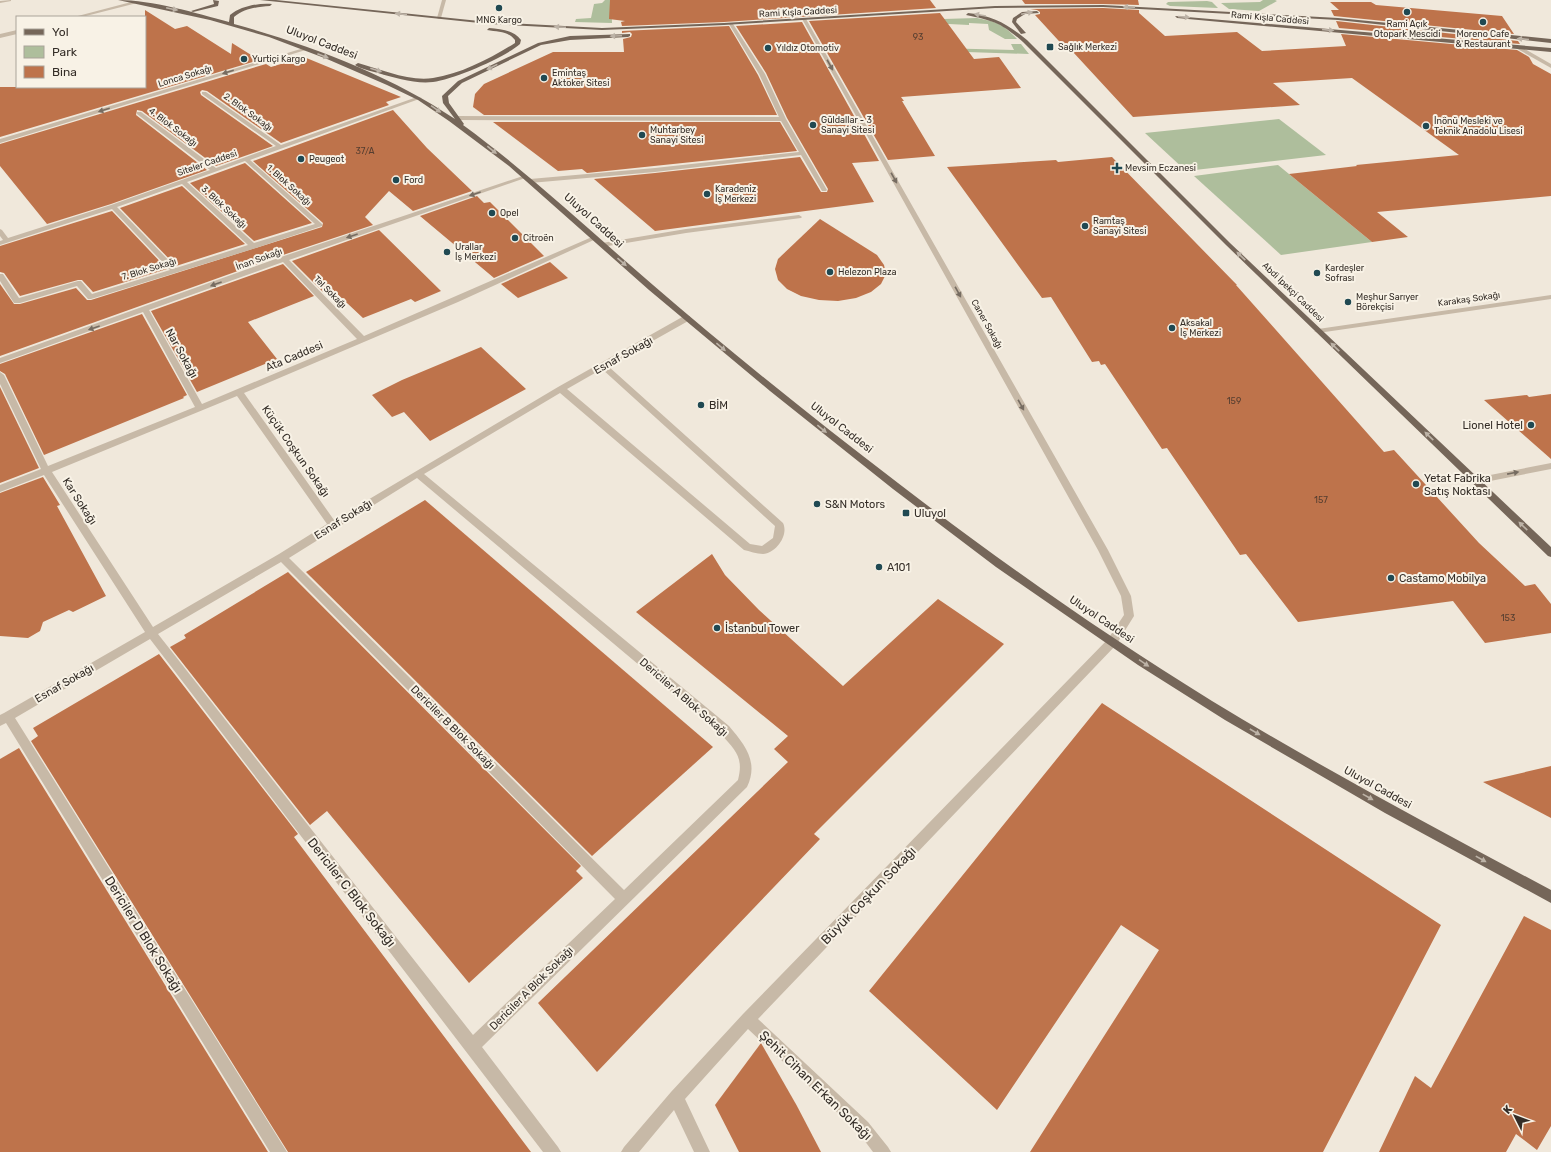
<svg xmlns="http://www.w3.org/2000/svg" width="1551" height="1152" viewBox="0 0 1551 1152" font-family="Rubik,sans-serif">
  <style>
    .green { fill: #aebe9c }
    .building { fill: #be734b }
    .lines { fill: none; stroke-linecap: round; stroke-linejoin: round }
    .minor { fill: #c7b9a7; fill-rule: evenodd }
    .major { fill: #756659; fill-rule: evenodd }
    .oneway { fill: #bdb3a7 }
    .oneway2 { fill: #766c61 }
    .poi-dot { fill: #204952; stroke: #f8f2e6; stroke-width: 1.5 }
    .labels { text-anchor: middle; stroke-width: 4; stroke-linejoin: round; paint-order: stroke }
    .far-street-label { font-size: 9px; fill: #342d27; stroke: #f8f2e6 }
    .far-poi-label { font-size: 9px; fill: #342d27; stroke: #f8f2e6; text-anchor: start }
    .number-label { font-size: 9px; fill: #563e30 }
    .street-label { font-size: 11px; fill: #342d27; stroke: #f8f2e6 }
    .poi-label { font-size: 11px; fill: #342d27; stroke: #f8f2e6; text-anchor: start }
    .near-street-label { font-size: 13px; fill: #342d27; stroke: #f8f2e6 }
  </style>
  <rect width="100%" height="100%" fill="#f0e8db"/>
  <!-- green -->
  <g class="green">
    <polygon points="605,0 611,0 612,23 575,22 576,19 591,18 594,4 602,3"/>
    <polygon points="1263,0 1275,0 1277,1 1259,11 1229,9 1221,3 1260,2"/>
    <polygon points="1207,1 1212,2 1218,8 1170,6 1166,4 1168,2"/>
    <path d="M 977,18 C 997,22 1003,24 1017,39 L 1005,39 L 989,30 L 988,24 L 969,23 L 969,25 L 949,24 L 868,29 L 943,19 Z"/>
    <polygon points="1011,44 1021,44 1029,54 908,50 937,48 1014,50"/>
    <polygon points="1279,119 1326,155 1186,171 1145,133"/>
    <polygon points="1278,165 1372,242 1281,255 1194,176"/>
  </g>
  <!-- building -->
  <g class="building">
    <polygon points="610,0 930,0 936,8 724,22 622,26 621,22 625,21 609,19"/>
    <polygon points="1022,0 1138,0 1139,5 1103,4 1025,4"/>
    <polygon points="1330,2 1371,2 1376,5 1502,16 1514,34 1334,16 1331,10 1339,10"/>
    <polygon points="1103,8 1139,10 1139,13 1165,36 1237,32 1262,51 1346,46 1341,34 1517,50 1529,57 1533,64 1551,74 1551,196 1377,212 1408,237 1372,242 1289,174 1357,166 1356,165 1459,155 1352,78 1273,83 1300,105 1133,117 1073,52 1069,52 1035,15 1040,14 1040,12 1037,10 1030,9"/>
    <polygon points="145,10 175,29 187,26 231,54 232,43 259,60 0,137 0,87 145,87"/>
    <polygon points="940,13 974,59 999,57 1021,88 901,97 904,101 902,101 935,156 888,160 809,21"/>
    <polygon points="1336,21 1518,41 1520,44 1339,28"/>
    <polygon points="802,22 879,161 852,163 874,202 655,231 594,179 655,173 800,157 821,192 827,192 828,189 787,118 766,73 736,26"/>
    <polygon points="729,26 758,75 777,115 484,115 473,107 475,94 484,84 553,52 624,52 623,39 631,37 632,34 630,32 622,33 622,31"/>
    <polygon points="304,57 401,97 386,102 389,105 281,143 207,91 202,90 200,92 201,95 273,146 216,166 142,111 137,110 136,115 207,170 111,204 47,224 0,166 0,144 266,64 271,67"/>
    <polygon points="393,110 427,148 472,191 413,211 389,191 365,217 373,225 280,256 0,356 0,284 14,304 20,304 76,288 87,300 91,300 322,227 323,223 253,161"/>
    <polygon points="493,122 780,122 797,151 587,173 582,169 558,171"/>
    <polygon points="1112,157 1237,285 1236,285 1384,452 1394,450 1479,543 1525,586 1535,584 1551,604 1551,633 1485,643 1453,601 1298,622 1246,554 1240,555 1167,448 1162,449 1105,364 1101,365 1099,361 1092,362 1051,297 1042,298 947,167 1056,160 1058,162"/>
    <polygon points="245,163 312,223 254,241 190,183"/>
    <polygon points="182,186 245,244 176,266 120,208"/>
    <polygon points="477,196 484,203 490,202 544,256 494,278 420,216"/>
    <polygon points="112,211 167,269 93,292 82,280 78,280 20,296 4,273 0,272 0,246"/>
    <polygon points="820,219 877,255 884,265 886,274 881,284 871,292 856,298 838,301 819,300 801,296 787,289 778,280 775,269 778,259"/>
    <polygon points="379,230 441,291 415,302 411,299 363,318 332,289 323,292 292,261"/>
    <polygon points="550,262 568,278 518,298 501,284"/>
    <polygon points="283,264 314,296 248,322 277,359 197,392 151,311"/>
    <polygon points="142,314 187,395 183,397 184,398 44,455 5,374 0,371 0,364"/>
    <polygon points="481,347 526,389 430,441 404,412 392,417 372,395 402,380"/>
    <polygon points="0,387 39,468 0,483"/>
    <polygon points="1551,394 1551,459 1484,400 1527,395 1529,397"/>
    <polygon points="43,477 60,505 57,506 106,596 73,612 69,610 43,622 40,631 28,638 0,636 0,493"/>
    <polygon points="425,500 713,747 592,856 306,572"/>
    <polygon points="712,554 725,575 759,610 843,686 938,599 1004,644 814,834 820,839 597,1072 538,1003 788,762 774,749 788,736 636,612"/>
    <polygon points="288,572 581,866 576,871 583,878 469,983 327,811 310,825 170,647 186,638 184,635"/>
    <polygon points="159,654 298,834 294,837 531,1152 288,1152 31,741 38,736 33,728"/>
    <polygon points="1102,703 1441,925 1323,1152 1030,1152 1159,950 1121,925 997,1110 869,991"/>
    <polygon points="19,748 268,1152 0,1152 0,759"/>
    <polygon points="1551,766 1551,818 1483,782"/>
    <polygon points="1524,916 1551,930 1551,1126 1537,1150 1516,1134 1506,1152 1379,1152 1415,1076 1431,1088"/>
    <polygon points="761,1043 797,1106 821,1152 739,1152 715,1105"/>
  </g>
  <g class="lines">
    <!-- minor -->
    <g class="minor">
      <polygon points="11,0 11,1 0,3 0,1"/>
      <polygon points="442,0 446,0 441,18 439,19 437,18"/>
      <polygon points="135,1 137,3 82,17 74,17"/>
      <polygon points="804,18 806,19 1108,550 1131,596 1134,616 1116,645 758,1019 868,1122 888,1147 891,1152 873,1152 858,1132 748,1029 685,1099 710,1152 694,1152 674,1110 639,1152 621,1152 624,1147 671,1092 743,1014 1108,639 1124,615 1121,596 1098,550 802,19"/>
      <polygon points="731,23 733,24 765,74 786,119 827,190 826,191 822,191 801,155 655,172 530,183 527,181 530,179 655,168 799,152 781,121 457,120 454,118 457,116 779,117 759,74 729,24"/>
      <polygon points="17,30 17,34 0,38 0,34"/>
      <polygon points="1514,45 1518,45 1551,64 1551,68 1514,47"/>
      <polygon points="304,48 309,49 0,143 0,139"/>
      <path d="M 202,92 L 206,92 L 281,145 L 417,97 L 422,98 L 250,160 L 322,224 L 322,226 L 256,248 L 91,299 L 88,299 L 77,286 L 20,303 L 14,303 L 0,281 L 0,274 L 3,274 L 19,298 L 78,281 L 81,281 L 92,294 L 170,270 L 112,209 L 0,245 L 0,241 L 3,240 L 0,236 L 0,229 L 2,230 L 8,238 L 111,205 L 210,170 L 137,114 L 137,112 L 141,112 L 216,168 L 276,146 L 202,94 ZM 245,161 L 315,224 L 254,243 L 187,182 ZM 182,184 L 248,245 L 176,268 L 117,207 Z"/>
      <path d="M 523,176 L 528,177 L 289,260 L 364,336 L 592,237 L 596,237 L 596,239 L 458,302 L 244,393 L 334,520 L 558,387 L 684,316 L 690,316 L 690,320 L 608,366 L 783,523 C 789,535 776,553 763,554 C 757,554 749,551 744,550 L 560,393 L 424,474 L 729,726 C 745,745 759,762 747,787 L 482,1047 L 558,1147 L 561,1152 L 543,1152 L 150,639 L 15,718 L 287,1152 L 270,1152 L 6,723 L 0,726 L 0,715 L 4,713 L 145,632 L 44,475 L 0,492 L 0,485 L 41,469 L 0,384 L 0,372 L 4,375 L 48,466 L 195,407 L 143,312 L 0,363 L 0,358 L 281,257 ZM 283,262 L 357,339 L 202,404 L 149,310 ZM 602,369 L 775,526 L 773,538 L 762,546 L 750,544 L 567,389 ZM 237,396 L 327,524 L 279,554 L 153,627 L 52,472 ZM 417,478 L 721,734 C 735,750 744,757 738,780 L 624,890 L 289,558 ZM 281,562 L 615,899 L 473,1035 L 158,634 Z"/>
      <polygon points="799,215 802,217 801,218 686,233 602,247 599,245 602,243 686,229"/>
      <polygon points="1551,295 1551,299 1318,333 1314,331 1318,329"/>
      <polygon points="1551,463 1551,469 1475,484 1470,481 1475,478"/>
    </g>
    <!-- major -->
    <g class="major">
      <path d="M 118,0 C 152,0 196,13 229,22 L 230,15 C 241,6 258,3 272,4 L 270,6 C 257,7 245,8 234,17 L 234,24 C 308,44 392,76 455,119 L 443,103 L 442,96 L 458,81 L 538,43 L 570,36 L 630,34 L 630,36 L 628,37 L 570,40 L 541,45 L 462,83 L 448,96 L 449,103 L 464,124 L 463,125 C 530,174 590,231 653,285 C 732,353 814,419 898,483 C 998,560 1103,634 1212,701 C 1322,768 1437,829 1551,890 L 1551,903 L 1385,813 L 1225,720 L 1138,665 L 996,567 L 893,489 L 770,391 L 649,290 L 509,166 L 449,121 L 418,100 L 387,85 L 327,59 L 269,37 L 210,20 Z"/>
      <polygon points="213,0 219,1 218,6 193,12 191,11 214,4"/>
      <polygon points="260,0 276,0 489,22 602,28 724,23 995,6 1103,5 1338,18 1551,39 1551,43 1338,20 1103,7 995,8 724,25 602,30 489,24"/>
      <polygon points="1037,11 1039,13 1025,14 1017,19 1016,22 1026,33 1021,34 1012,22 1013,18 1022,12"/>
      <path d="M 968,13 C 994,16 1007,24 1027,40 L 1230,243 L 1551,547 L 1551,557 L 1548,556 L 1226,245 L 1023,42 C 1001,23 995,21 966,15 Z"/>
      <polygon points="1175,16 1551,48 1551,52 1177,18"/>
      <path d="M 489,28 C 501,29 513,30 521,40 L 520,44 C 504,58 454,79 433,82 C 415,84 395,78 378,73 C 371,71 361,69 355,65 L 358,63 C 380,69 410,82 433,78 C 461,74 491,58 515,43 L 515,40 C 508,31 498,32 487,30 Z"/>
    </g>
  </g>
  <!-- one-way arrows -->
  <defs><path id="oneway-solid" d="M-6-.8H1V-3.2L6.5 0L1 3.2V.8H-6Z"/></defs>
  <g class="oneway">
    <use href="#oneway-solid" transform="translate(1129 7) rotate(-177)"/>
    <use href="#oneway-solid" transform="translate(172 9) rotate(12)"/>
    <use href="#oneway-solid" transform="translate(1027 13) rotate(-12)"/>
    <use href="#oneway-solid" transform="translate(401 14) rotate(-174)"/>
    <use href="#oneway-solid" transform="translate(980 15) rotate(-170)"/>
    <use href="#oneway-solid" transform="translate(1184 17) rotate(5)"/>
    <use href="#oneway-solid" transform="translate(560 27) rotate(-177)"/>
    <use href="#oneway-solid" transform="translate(1328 30) rotate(5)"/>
    <use href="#oneway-solid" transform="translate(616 36) rotate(177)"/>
    <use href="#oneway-solid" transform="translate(1523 39) rotate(-175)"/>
    <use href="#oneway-solid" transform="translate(323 56) rotate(21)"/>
    <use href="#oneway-solid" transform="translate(492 67) rotate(154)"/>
    <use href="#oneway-solid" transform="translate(376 70) rotate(18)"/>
    <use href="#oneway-solid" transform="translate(436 109) rotate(35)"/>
    <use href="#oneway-solid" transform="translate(492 150) rotate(39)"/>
    <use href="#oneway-solid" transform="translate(1241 256) rotate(-136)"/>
    <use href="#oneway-solid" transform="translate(622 262) rotate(41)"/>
    <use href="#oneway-solid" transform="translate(721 347) rotate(40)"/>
    <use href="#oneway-solid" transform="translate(1335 347) rotate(-136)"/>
    <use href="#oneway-solid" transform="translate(822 429) rotate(39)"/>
    <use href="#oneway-solid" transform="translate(1429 436) rotate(-136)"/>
    <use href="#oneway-solid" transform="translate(1523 526) rotate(-136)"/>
    <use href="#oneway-solid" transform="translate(1144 663) rotate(34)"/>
    <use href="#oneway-solid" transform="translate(1255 732) rotate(30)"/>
    <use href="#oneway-solid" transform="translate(1368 797) rotate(29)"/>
    <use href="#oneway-solid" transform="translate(1481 859) rotate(29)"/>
  </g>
  <g class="oneway2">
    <use href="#oneway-solid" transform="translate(830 65) rotate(61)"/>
    <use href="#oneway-solid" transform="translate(228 72) rotate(163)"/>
    <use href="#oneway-solid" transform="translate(104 110) rotate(163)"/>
    <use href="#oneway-solid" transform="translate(894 178) rotate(61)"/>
    <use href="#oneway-solid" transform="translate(475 194) rotate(161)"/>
    <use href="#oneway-solid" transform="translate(352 236) rotate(161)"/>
    <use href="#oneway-solid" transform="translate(216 284) rotate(160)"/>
    <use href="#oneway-solid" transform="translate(958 292) rotate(61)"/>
    <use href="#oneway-solid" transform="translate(94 328) rotate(161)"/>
    <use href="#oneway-solid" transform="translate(1021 405) rotate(61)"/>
    <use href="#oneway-solid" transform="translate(1513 473) rotate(-11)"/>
  </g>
  <!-- markers -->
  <g class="poi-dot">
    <circle cx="499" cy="8" r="4"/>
    <circle cx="1407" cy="12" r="4"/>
    <circle cx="1483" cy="22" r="4"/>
    <rect x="1046" y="43" width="8" height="8" rx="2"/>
    <circle cx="768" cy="48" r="4"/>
    <circle cx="244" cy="59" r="4"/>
    <circle cx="544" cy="78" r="4"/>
    <circle cx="813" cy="125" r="4"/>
    <circle cx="1426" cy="126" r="4"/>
    <circle cx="642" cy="135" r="4"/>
    <circle cx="301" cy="159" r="4"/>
    <path d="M1115 162h4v4h4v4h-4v4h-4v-4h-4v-4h4z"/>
    <circle cx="396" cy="180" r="4"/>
    <circle cx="707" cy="194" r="4"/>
    <circle cx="492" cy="213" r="4"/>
    <circle cx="1085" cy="226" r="4"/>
    <circle cx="515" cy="238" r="4"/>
    <circle cx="447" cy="252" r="4"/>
    <circle cx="830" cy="272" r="4"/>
    <circle cx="1317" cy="273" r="4"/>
    <circle cx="1348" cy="302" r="4"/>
    <circle cx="1172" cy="328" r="4"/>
    <circle cx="701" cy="405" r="4"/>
    <circle cx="1531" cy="425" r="4"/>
    <circle cx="1416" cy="484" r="4"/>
    <circle cx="817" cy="504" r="4"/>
    <rect x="902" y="509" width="8" height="8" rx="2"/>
    <circle cx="879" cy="567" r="4"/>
    <circle cx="1391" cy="578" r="4"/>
    <circle cx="717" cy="628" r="4"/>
  </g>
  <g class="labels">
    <!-- far-street labels -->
    <g class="far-street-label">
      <text transform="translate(798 12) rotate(-3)" y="3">Rami Kışla Caddesi</text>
      <text transform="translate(1270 18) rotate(5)" y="3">Rami Kışla Caddesi</text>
      <text transform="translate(185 76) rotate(-17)" y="3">Lonca Sokağı</text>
      <text transform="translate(248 112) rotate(36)" y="3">2. Blok Sokağı</text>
      <text transform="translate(173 127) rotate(37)" y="3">4. Blok Sokağı</text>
      <text transform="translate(207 163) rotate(-19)" y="3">Siteler Caddesi</text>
      <text transform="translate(289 185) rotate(42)" y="3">1. Blok Sokağı</text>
      <text transform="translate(224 207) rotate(43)" y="3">3. Blok Sokağı</text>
      <text transform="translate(259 259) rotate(-20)" y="3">İnan Sokağı</text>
      <text transform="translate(149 269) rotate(-17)" y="3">7. Blok Sokağı</text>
      <text transform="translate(330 292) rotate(45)" y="3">Tel Sokağı</text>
      <text transform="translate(1293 292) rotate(44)" y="3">Abdi İpekçi Caddesi</text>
      <text transform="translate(1469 299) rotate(-8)" y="3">Karakaş Sokağı</text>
      <text transform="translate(987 324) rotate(61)" y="3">Caner Sokağı</text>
    </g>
    <!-- far-poi labels -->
    <g class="far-poi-label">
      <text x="499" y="23" text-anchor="middle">MNG Kargo</text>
      <text x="1407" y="27" text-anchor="middle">Rami Açık<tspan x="1407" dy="10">Otopark Mescidi</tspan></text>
      <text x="1483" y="37" text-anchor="middle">Moreno Cafe<tspan x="1483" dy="10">&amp; Restaurant</tspan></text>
      <text x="1058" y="50">Sağlık Merkezi</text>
      <text x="776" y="51">Yıldız Otomotiv</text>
      <text x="252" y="62">Yurtiçi Kargo</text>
      <text x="552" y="76">Emintaş<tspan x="552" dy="10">Aktoker Sitesi</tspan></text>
      <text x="821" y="123">Güldallar - 3<tspan x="821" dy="10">Sanayi Sitesi</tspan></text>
      <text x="1434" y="124">İnönü Mesleki ve<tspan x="1434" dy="10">Teknik Anadolu Lisesi</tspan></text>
      <text x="650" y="133">Muhtarbey<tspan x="650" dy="10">Sanayi Sitesi</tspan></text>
      <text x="309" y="162">Peugeot</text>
      <text x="1125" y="171">Mevsim Eczanesi</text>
      <text x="404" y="183">Ford</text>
      <text x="715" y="192">Karadeniz<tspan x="715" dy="10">İş Merkezi</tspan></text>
      <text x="500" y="216">Opel</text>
      <text x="1093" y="224">Ramtaş<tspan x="1093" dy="10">Sanayi Sitesi</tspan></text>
      <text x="523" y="241">Citroën</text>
      <text x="455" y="250">Urallar<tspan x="455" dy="10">İş Merkezi</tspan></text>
      <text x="1325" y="271">Kardeşler<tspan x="1325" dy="10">Sofrası</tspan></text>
      <text x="838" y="275">Helezon Plaza</text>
      <text x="1356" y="300">Meşhur Sarıyer<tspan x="1356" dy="10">Börekçisi</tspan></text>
      <text x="1180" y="326">Aksakal<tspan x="1180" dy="10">İş Merkezi</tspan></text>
    </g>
    <!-- number labels -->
    <g class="number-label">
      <text x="918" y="40">93</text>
      <text x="365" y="154">37/A</text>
      <text x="1234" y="404">159</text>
      <text x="1321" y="503">157</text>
      <text x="1508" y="621">153</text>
    </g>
    <!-- street labels -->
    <g class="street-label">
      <text transform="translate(322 42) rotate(21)" y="4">Uluyol Caddesi</text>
      <text transform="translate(594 220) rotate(42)" y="4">Uluyol Caddesi</text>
      <text transform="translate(182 353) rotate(61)" y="4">Nar Sokağı</text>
      <text transform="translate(623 355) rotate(-29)" y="4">Esnaf Sokağı</text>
      <text transform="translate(294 356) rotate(-23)" y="4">Ata Caddesi</text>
      <text transform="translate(842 427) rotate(38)" y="4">Uluyol Caddesi</text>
      <text transform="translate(296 451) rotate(55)" y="4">Küçük Coşkun Sokağı</text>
      <text transform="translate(80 501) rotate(57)" y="4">Kar Sokağı</text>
      <text transform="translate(343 519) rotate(-32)" y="4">Esnaf Sokağı</text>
      <text transform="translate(1102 619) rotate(34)" y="4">Uluyol Caddesi</text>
      <text transform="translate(64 683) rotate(-30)" y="4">Esnaf Sokağı</text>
      <text transform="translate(684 697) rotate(41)" y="4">Dericiler A Blok Sokağı</text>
      <text transform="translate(453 727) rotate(45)" y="4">Dericiler B Blok Sokağı</text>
      <text transform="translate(1378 787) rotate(29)" y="4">Uluyol Caddesi</text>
      <text transform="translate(531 988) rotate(-45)" y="4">Dericiler A Blok Sokağı</text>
    </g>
    <!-- poi labels -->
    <g class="poi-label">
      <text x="709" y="409">BİM</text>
      <text x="1523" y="429" text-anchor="end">Lionel Hotel</text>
      <text x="1424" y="482">Yetat Fabrika<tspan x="1424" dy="13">Satış Noktası</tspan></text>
      <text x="825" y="508">S&amp;N Motors</text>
      <text x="914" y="517">Uluyol</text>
      <text x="887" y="571">A101</text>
      <text x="1399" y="582">Castamo Mobilya</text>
      <text x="725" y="632">İstanbul Tower</text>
    </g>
    <!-- near-street labels -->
    <g class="near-street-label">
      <text transform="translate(352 892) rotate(52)" y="5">Dericiler C Blok Sokağı</text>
      <text transform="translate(868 895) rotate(-46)" y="5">Büyük Coşkun Sokağı</text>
      <text transform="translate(144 934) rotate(58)" y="5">Dericiler D Blok Sokağı</text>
      <text transform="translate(816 1085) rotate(44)" y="5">Şehit Cihan Erkan Sokağı</text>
    </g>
  </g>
  <!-- legend -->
  <rect x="16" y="16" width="130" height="72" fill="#f8f2e6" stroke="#aaa39a"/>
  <rect x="24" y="29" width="20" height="6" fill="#756659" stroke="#aaa39a"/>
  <text x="52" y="36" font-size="12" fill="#342d27">Yol</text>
  <rect x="24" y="46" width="20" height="12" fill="#aebe9c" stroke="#aaa39a"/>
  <text x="52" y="56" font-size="12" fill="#342d27">Park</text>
  <rect x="24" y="66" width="20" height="12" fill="#be734b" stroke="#aaa39a"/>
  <text x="52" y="76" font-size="12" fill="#342d27">Bina</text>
  <!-- north arrow -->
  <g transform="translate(1515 1116) rotate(312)" stroke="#f8f2e6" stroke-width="3" paint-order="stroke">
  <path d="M0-3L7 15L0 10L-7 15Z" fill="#342d27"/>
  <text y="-6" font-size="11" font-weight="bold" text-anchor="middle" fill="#342d27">K</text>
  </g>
</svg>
